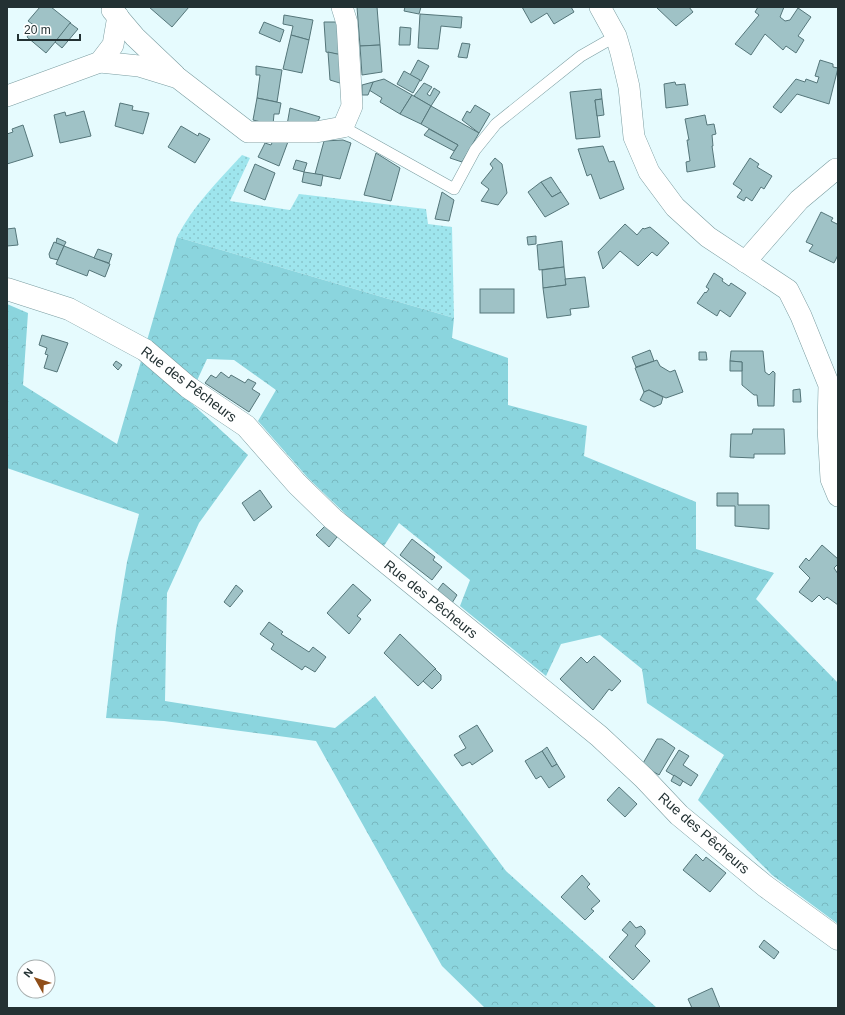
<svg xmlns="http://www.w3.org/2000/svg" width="845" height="1015" viewBox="0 0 845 1015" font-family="Helvetica,sans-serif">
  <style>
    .grass { fill: url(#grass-dots) }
    .forest { fill: url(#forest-crowns) }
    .building { fill: #9fc2c6; stroke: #55767a }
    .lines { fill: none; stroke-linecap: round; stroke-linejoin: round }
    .service-casing { stroke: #7b9da1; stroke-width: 12 }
    .minor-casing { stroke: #7b9da1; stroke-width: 22 }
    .tertiary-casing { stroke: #7b9da1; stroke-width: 23 }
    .service { stroke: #fff; stroke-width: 11 }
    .minor { stroke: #fff; stroke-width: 21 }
    .tertiary { stroke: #fff; stroke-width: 22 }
    .labels { text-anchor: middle; stroke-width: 4; stroke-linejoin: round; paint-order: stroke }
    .street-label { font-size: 14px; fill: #233133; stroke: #fff }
  </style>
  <defs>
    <pattern id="grass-dots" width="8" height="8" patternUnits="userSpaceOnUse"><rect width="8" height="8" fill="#9ee5ed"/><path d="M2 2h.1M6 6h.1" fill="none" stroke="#88c5cc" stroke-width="1.8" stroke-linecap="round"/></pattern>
    <pattern id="forest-crowns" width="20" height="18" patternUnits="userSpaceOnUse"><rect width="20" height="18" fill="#8bd5de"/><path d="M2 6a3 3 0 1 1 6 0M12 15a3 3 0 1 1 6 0" fill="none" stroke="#78b7bf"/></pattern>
  </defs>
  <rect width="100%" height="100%" fill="#e6fbfe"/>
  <!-- grass -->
  <path class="grass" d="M 242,155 L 250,158 L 230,201 L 290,210 L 299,194 L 426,209 L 428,224 L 452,227 L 454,318 L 177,237 C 193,206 218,181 242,155 Z"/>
  <!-- forest -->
  <polygon class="forest" points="177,237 454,318 452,338 508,358 508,405 587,426 584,456 696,502 696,549 774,573 756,599 838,683 838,924 772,875 698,800 724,755 647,703 642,669 600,635 561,644 546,676 460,606 470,580 399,523 382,549 308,478 258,421 276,390 234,360 207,359 188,400 248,455 199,523 167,593 165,701 335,728 375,696 506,871 657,1008 485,1008 442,966 316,741 164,721 106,718 116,629 127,562 139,514 7,468 7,304 28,313 23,385 117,444"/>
  <!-- building -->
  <g class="building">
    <polygon points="40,7 51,7 71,23 46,53 27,37 35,26 28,21"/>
    <polygon points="149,7 189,7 172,27"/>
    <polygon points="357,7 377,7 380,45 360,46"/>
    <polygon points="405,7 421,7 419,14 404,11"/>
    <polygon points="522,7 571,7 574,12 554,24 547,13 531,23"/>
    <polygon points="656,7 689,7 693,12 676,26"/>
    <polygon points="758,7 784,7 780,17 785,21 790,20 798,8 811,17 798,36 804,40 796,53 786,46 783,50 765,34 751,55 735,44 759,15 755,12"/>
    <polygon points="420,14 462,17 461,28 441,26 438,49 418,48"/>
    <polygon points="284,15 313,20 309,40 291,35 293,26 283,24"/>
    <polygon points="264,22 284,30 280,42 259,33"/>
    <polygon points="324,22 340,22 342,55 326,52"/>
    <polygon points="70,23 78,29 62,48 55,42"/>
    <polygon points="400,27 411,28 410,45 399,45"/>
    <polygon points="291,35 309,40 302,73 283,69"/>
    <polygon points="462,43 470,44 467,58 458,57"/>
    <polygon points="380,45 382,72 362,75 360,46"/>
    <polygon points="328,52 342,55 343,84 330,80"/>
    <polygon points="418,60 429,66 421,81 410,75"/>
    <polygon points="820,60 833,64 833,67 838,68 829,104 797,94 781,113 773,107 796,79 805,82 806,79 817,83 819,77 815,76"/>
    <polygon points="256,66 282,70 277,102 257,98 260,75 256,75"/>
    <polygon points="404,71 420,80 413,93 397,84"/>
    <polygon points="384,79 412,95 400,114 380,102 382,98 369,90 373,82"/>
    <polygon points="373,82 368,95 362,95 362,85"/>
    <polygon points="675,82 676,85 685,84 688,105 666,108 664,84"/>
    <polygon points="424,83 432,87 427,94 430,96 434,88 440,92 431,106 414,96"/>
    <polygon points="601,89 602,99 595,100 600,137 576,139 570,92"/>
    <polygon points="412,95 431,106 421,124 400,114"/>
    <polygon points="257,98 281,103 279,114 274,114 273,125 253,120"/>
    <polygon points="602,99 604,115 597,116 595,100"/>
    <polygon points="120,103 133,106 132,110 149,113 143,134 115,126"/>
    <polygon points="475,105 490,114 479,133 462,120 467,111 470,113"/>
    <polygon points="431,106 479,133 462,162 450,158 458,145 421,124"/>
    <polygon points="290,108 320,117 314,129 287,125"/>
    <polygon points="84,111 91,136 60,143 54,115 65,112 66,116"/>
    <polygon points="705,115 707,125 714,124 716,134 712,135 713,146 712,146 715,167 687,172 686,162 690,161 687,140 689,140 685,119"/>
    <polygon points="23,125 33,156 7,164 7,134 13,132 12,129"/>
    <polygon points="181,126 198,136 199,133 210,139 195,163 168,147"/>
    <polygon points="429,129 458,145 454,151 424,135"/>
    <polygon points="276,134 289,139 279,166 258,157 265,143 271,145"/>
    <polygon points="343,140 351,143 340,179 315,174 324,141"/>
    <polygon points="603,146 609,162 614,161 624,189 600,199 591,174 587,176 578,149"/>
    <polygon points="376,153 400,168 391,201 364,195"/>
    <polygon points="495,158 502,164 507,193 498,205 481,201 489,189 481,183 493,168 490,164"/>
    <polygon points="750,158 759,164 757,167 772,176 764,189 761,187 752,201 746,197 744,201 737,197 742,190 733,184"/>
    <polygon points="296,160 307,163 304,172 293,169"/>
    <polygon points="255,164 275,173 265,200 244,191"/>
    <polygon points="304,172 323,175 321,186 302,182"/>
    <polygon points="551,177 561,192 552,197 541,182"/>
    <polygon points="541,182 552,197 561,192 569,204 545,217 528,192"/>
    <polygon points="442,192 454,200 449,221 435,219"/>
    <polygon points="821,212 833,218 831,221 837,224 838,223 838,255 834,263 809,251 813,245 806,242"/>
    <polygon points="625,224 637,235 643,228 644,229 650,227 669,243 657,256 652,252 638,266 620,251 603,269 598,252"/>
    <polygon points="15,228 18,245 7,246 7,229"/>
    <polygon points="536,236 536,244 528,245 527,237"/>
    <polygon points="57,238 66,242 64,246 56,243"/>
    <polygon points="562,241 564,267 539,270 537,245"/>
    <polygon points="54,242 64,246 58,260 50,258 49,254"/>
    <polygon points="64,246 110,264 105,277 89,270 87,276 56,264"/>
    <polygon points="98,249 112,254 109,263 94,258"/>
    <polygon points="564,267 566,285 543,288 542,270"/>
    <polygon points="714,273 723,279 722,281 729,286 731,283 746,293 730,317 720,310 717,316 697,303 705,292 706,293 709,289 706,287"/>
    <polygon points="585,277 589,307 570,309 571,315 547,318 543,288 566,285 565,279"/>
    <rect x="480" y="289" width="34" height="24"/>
    <polygon points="42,335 68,343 57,372 44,368 48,355 45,354 47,348 39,345"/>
    <polygon points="650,350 654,361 636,367 632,357"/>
    <polygon points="731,351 763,351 765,372 769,375 773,371 775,373 774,406 758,406 757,395 754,395 742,385 742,362 730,361"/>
    <polygon points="699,352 706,352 707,360 699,360"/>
    <polygon points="657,360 660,366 670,372 675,370 683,392 666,398 649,390 644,392 635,368"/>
    <polygon points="116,361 122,365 118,370 113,365"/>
    <polygon points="730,361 742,362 742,371 730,371"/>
    <polygon points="221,372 229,378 231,375 245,383 248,379 256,383 252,389 260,394 249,412 205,383 211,375 216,378"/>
    <polygon points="800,389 801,402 793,402 793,390"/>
    <polygon points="649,390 663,397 661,404 654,407 640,400 644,392"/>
    <polygon points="753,429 784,429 785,454 754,454 754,458 730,457 731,434 752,434"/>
    <polygon points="260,490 272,507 254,521 242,503"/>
    <polygon points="717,493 738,493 738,505 769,505 769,529 735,526 735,506 717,506"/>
    <polygon points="325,526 337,537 329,547 316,535"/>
    <polygon points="412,539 435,557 433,560 442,567 432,580 400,555"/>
    <polygon points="822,545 838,559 838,564 834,568 838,574 838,605 827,597 824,600 819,595 812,602 799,592 810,578 799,567 806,558 809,561"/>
    <polygon points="443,583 457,595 452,603 437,591"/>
    <polygon points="353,584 371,600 357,616 361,619 349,634 327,613"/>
    <polygon points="236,585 243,591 230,607 224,602"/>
    <polygon points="269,622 283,632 281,634 309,652 313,647 326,657 315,672 305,666 302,670 271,649 274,644 260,634"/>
    <polygon points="400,634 436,669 418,686 384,653"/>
    <polygon points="594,656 621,681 612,691 609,689 593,710 560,679 581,657 587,663"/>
    <polygon points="435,669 441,675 441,680 432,689 423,681"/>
    <polygon points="477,725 493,751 472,765 470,762 462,766 454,755 466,748 459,736"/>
    <polygon points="657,739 662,739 675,748 659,775 642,765"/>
    <polygon points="547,747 557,764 552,767 542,751"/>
    <polygon points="679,750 689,756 683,765 698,775 691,786 666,771"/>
    <polygon points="542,751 552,767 557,764 565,777 549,788 541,776 536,779 525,761"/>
    <polygon points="674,775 683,781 680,786 671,781"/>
    <polygon points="619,787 637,804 625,817 607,800"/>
    <polygon points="696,854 703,861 706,857 726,873 710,892 683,870"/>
    <polygon points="582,875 590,884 587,887 600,901 591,909 594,911 585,920 561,897"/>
    <polygon points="630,921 636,928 641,926 645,930 645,934 635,946 650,961 633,980 609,957 628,935 622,930"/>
    <polygon points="764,940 779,952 774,959 759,947"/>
    <polygon points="712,988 720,1008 692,1008 688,999"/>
  </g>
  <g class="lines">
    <!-- service casing -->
    <g class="service-casing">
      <polyline id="service" points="343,127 454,189 475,150 496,124 581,56 616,36"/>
    </g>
    <!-- minor casing -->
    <g class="minor-casing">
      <g id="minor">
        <polyline points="600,7 616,36 621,53 629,87 634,137 649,172 675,207 708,237 788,290 801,316 829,385 828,428 831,479 838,496"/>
        <polyline points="112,10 135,37 175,75"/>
        <polyline points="100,62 139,66 178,78 248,132 316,132 343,127 352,106 347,23 342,7"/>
        <polyline points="7,96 100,62 113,45 118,16"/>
        <polyline points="745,262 799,200 836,169"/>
      </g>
    </g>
    <!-- tertiary casing -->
    <g class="tertiary-casing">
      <polyline id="tertiary" points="7,289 69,309 145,350 188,387 246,426 297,484 333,519 599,736 644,778 679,815 765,886 838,939"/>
    </g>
    <!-- service -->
    <use href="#service" class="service"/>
    <!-- minor -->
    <use href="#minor" class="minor"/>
    <!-- tertiary -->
    <use href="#tertiary" class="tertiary"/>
  </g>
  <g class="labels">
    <!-- street labels -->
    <g class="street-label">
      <text transform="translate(189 384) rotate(37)" y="5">Rue des Pêcheurs</text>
      <text transform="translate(431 599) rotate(39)" y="5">Rue des Pêcheurs</text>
      <text transform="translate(704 833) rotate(41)" y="5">Rue des Pêcheurs</text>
    </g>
  </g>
  <!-- border -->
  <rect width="845" height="1015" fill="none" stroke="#233133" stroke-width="16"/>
  <!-- north arrow -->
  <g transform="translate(36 979) rotate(309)"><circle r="19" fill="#ffffff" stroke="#a7adad"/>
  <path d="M0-3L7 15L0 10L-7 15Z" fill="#8f4e19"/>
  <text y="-6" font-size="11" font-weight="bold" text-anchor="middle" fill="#233133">N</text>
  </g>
  <!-- scale -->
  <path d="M18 34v6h62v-6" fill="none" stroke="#233133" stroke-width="2"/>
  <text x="24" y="34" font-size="12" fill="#233133" stroke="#ffffff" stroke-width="3" paint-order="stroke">20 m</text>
</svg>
